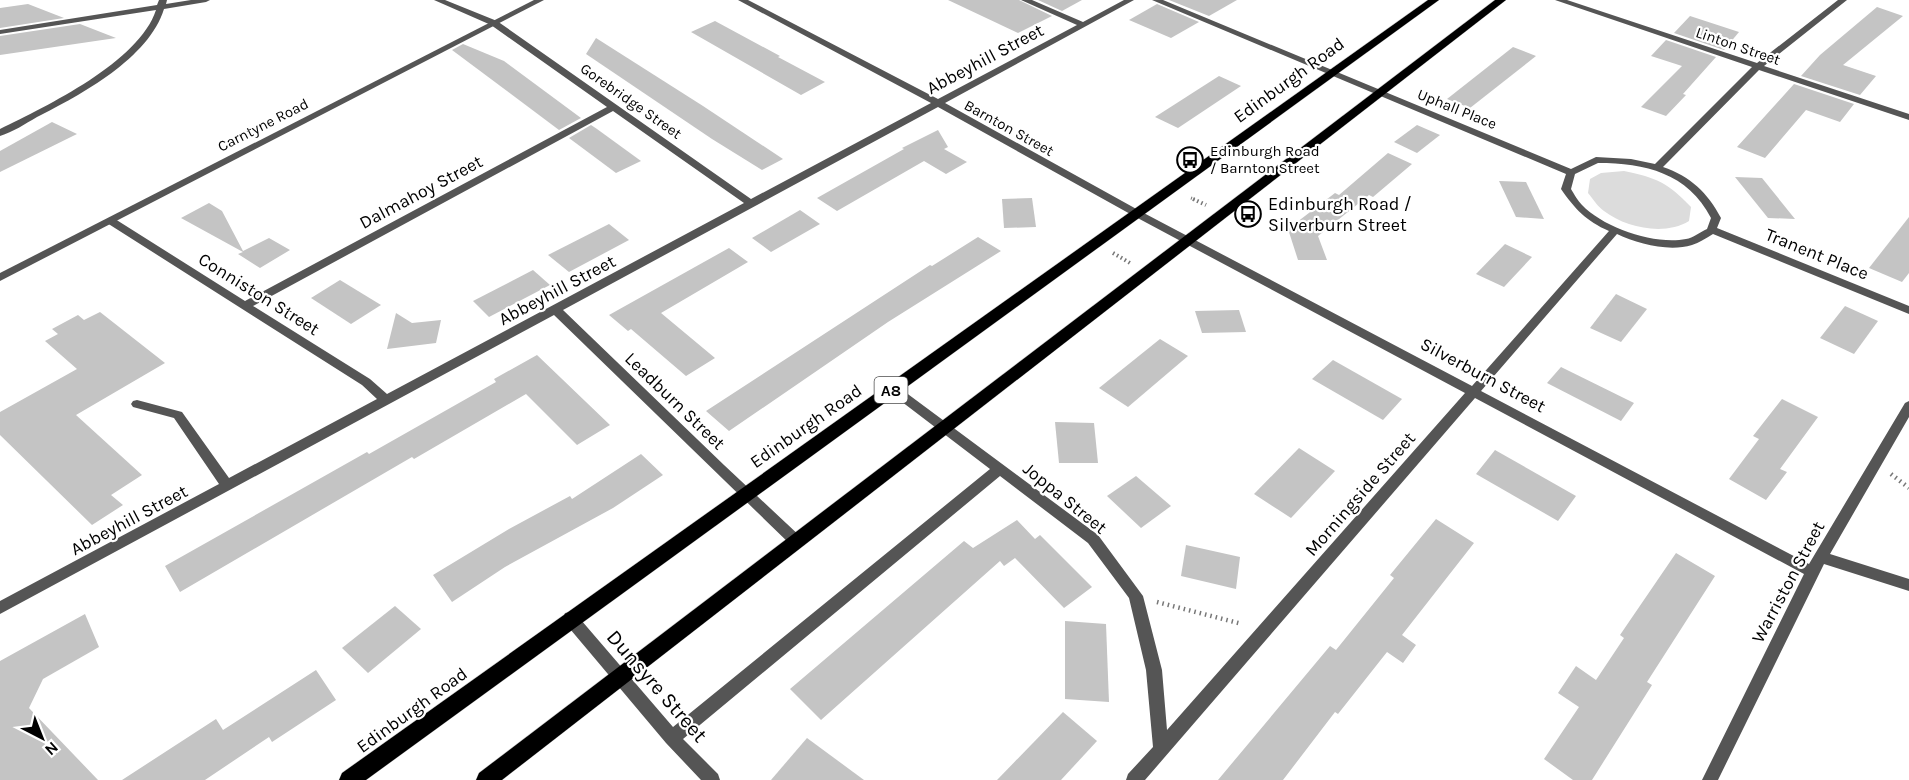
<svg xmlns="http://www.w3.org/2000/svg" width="1909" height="780" viewBox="0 0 1909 780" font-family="Karla,sans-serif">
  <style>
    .green { fill: #dcdcdc }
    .building { fill: #c4c4c4 }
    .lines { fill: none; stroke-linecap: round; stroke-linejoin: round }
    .primary-casing { stroke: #dbdbdb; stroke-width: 1 }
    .path-far2 { stroke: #777; stroke-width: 3; stroke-dasharray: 1 2; stroke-linecap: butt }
    .path-far1 { stroke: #777; stroke-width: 4; stroke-dasharray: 1.5 3; stroke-linecap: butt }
    .path { stroke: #777; stroke-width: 4.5; stroke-dasharray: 1.5 4; stroke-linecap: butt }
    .minor { fill: #555; fill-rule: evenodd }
    .tertiary { fill: #555; fill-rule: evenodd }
    .primary { fill: #000; fill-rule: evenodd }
    .labels { text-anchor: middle; stroke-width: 4.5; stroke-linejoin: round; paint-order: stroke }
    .far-street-label { font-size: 15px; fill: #000; stroke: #fff }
    .far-poi-label { font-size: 15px; fill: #000; stroke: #fff; text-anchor: start }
    .shield { fill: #fff; stroke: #4c4c4c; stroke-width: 1.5 }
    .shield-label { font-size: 16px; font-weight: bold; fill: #000 }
    .street-label { font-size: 18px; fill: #000; stroke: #fff }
    .poi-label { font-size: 18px; fill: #000; stroke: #fff; text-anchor: start }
    .near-street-label { font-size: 21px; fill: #000; stroke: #fff }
  </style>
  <rect width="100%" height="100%" fill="#fff"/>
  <!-- green -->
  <path class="green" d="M 1624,171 C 1657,178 1667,182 1691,207 L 1689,221 C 1665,236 1626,228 1604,211 C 1598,207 1593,199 1588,193 L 1590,179 L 1601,173 Z"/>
  <!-- building -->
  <g class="building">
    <polygon points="948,0 1019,0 1052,16 1018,33"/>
    <polygon points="1038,0 1082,0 1062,11"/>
    <polygon points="1169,0 1237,0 1209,16"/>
    <polygon points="28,4 64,18 0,28 0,8"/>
    <polygon points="1157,4 1199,22 1171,38 1129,20"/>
    <polygon points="1877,7 1903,16 1843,65 1876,76 1860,95 1801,76 1820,55"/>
    <polygon points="1690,16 1739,32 1724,50 1674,33"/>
    <polygon points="715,21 780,56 778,57 825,82 801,95 691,32"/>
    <polygon points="80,24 116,38 0,55 0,36"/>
    <polygon points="596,38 703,106 783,159 762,170 712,139 586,54"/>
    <polygon points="1666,40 1716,57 1683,94 1686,95 1666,116 1641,107 1682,66 1651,56"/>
    <polygon points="463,44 504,61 581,118 559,130 452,50"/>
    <polygon points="1513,47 1536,56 1470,108 1447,99"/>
    <polygon points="1219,76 1241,86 1178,128 1155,117"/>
    <polygon points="1794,84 1854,104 1840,122 1806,110 1765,158 1737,147"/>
    <polygon points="52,122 77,134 0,172 0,151"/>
    <polygon points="591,125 597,129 641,161 616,173 569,138"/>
    <polygon points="1417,125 1440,135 1417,153 1394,142"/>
    <polygon points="938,130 948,147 944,149 967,162 946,174 924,161 837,211 817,198 904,149 902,148"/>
    <polygon points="1388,153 1412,164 1373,197 1369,195 1318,236 1327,260 1298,260 1288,229 1335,193 1339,195"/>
    <polygon points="1735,177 1762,178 1795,219 1768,218"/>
    <polygon points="1499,181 1526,182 1544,219 1516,217"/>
    <polygon points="1032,198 1036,227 1004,228 1002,199"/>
    <polygon points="209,203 222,211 243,251 269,238 290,250 260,268 238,254 243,252 181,218"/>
    <polygon points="800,210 820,224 771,252 752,238"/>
    <polygon points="1909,217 1909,273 1902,282 1869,268"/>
    <polygon points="609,224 629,240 569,272 548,255"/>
    <polygon points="978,237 1001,251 888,322 729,431 706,411 930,265 932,266"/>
    <polygon points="1505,244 1532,257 1504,287 1476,274"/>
    <polygon points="729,248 748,262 661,313 715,358 686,376 631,329 628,331 609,315"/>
    <polygon points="533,270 550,285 489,317 473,301"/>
    <polygon points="340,280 381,305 351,324 311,298"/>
    <polygon points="1616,294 1647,309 1621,342 1590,328"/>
    <polygon points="1845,306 1878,321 1854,354 1820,338"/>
    <polygon points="1239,310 1246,332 1202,333 1195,311"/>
    <polygon points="100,312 165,363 76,415 142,475 111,495 123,505 92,525 0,435 0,412 77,369 45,341 58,334 52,329 78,315 84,320"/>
    <polygon points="396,313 412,323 441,320 436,343 387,349"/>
    <polygon points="1160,339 1188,356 1128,407 1099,388"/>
    <polygon points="537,355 610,425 577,445 526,394 414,459 412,457 180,592 165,566 367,452 369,454 496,382 494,379"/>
    <polygon points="1333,360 1402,399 1383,420 1312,379"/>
    <polygon points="1561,367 1634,403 1621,421 1547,383"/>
    <polygon points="1782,399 1818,417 1780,469 1787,472 1766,500 1729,479 1759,439 1753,436"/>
    <polygon points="1055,422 1094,423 1098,463 1059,463"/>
    <polygon points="1299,448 1335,471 1291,518 1254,494"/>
    <polygon points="1495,450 1576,496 1558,521 1476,474"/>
    <polygon points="641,454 663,475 613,508 505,567 452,602 433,575 509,529 570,496 572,499"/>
    <polygon points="1136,476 1171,506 1141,528 1107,496"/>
    <polygon points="1436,519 1474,543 1402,635 1416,645 1403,663 1387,652 1338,714 1335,712 1283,780 1218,780 1330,646 1336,650 1394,578 1390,575"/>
    <polygon points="1017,520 1035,539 1040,535 1092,587 1064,608 1015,558 1004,566 1000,561 821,720 790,689 964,541 973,548"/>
    <polygon points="1186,545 1240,557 1236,589 1181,576"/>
    <polygon points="1676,553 1715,576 1647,682 1652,685 1592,780 1573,780 1544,759 1579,707 1558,693 1576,666 1596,680 1624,638 1620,635"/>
    <polygon points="395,606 421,629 368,673 342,648"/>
    <polygon points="85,614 99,647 43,679 29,708 98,780 0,780 0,661"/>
    <polygon points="1065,621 1106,624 1109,702 1065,699"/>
    <polygon points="316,670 336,700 272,742 269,737 205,780 122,780 216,719 223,730"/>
    <polygon points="1063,712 1097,741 1061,780 997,780"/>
    <polygon points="807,738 864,780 771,780"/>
  </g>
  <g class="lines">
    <!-- primary casing -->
    <g class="primary-casing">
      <g id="primary">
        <polygon points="1428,0 1439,0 366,780 339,780 342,773"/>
        <polygon points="1495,0 1506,0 502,780 476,780 479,773"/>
      </g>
    </g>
    <!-- path-far2 -->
    <polyline class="path-far2" points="1191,198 1196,200"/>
    <!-- path-far1 -->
    <g class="path-far1">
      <polyline points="1193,199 1206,205"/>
      <polyline points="1113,253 1130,263"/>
    </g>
    <!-- path -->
    <g class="path">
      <polyline points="1891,474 1909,488"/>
      <polyline points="1157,602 1242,624"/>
    </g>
    <!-- minor -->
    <g class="minor">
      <path d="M 159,0 L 167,0 L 166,4 L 191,0 L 210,0 L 206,2 L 164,9 C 149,58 81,95 37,117 C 25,124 13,132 0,136 L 0,129 C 47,106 139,62 156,10 L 0,34 L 0,30 L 157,5 Z"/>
      <path d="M 434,0 L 445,0 L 497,21 L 751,199 L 931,103 L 738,0 L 748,0 L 938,99 L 1077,25 L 1021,0 L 1032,0 L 1083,22 L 1124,0 L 1134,0 L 945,103 L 1140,211 L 1472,386 L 1609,231 C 1586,221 1575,209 1561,189 L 1566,174 L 1152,0 L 1163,0 L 1571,169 L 1596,157 L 1631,159 L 1655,164 L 1752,67 L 1555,0 L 1567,0 L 1757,63 L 1838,0 L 1847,0 L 1764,66 L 1909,114 L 1909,120 L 1759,70 L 1663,167 C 1690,176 1708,193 1721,218 L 1717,228 L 1909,306 L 1909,314 L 1713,234 C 1706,238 1699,243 1692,245 C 1669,252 1638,244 1617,234 L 1481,391 L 1809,564 L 1905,403 L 1909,401 L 1909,417 L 1830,554 L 1909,579 L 1909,591 L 1824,564 L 1718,780 L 1702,780 L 1804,574 L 1475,398 L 1145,780 L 1126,780 L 1128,774 L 1153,747 L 1146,670 L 1129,598 L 1088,543 L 1000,476 L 683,739 L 718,774 L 720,780 L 701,780 L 666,743 L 565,623 L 563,618 L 565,613 L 570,612 L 575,613 L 673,727 L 990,469 L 889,392 L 887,389 L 889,386 L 897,386 L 1098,535 L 1143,596 L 1162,670 L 1167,730 L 1465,393 L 1132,215 L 938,107 L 563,310 L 724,465 L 802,538 L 804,542 L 802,546 L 797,548 L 792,546 L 554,315 L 0,614 L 0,601 L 219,484 L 174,418 L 133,407 L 131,404 L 133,401 L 137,400 L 182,412 L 229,478 L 377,399 L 362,385 L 107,223 L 107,219 L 115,219 L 245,301 L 607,107 L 491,25 ZM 613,111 L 744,203 L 387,394 L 370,379 L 253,306 ZM 1598,163 C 1645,163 1688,173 1711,218 L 1707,229 C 1700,232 1693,238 1686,239 C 1654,245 1604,228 1582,205 C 1578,201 1574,194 1571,189 L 1575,174 Z"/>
    </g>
    <!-- tertiary -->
    <polygon class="tertiary" points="534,0 544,0 0,281 0,273"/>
    <!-- primary -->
    <use href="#primary" class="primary"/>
  </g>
  <!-- icons -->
  <defs>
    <g id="bus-ring" transform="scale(1.35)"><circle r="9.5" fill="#fff" stroke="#000" stroke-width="1.5"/><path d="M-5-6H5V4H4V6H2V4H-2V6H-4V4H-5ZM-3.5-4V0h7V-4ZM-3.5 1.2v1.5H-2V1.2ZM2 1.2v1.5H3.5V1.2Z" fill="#000"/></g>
  </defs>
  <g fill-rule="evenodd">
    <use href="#bus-ring" x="1190" y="160"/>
    <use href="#bus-ring" x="1248" y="214"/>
  </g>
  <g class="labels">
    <!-- far-street labels -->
    <g class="far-street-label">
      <text transform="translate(1738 46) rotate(19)" y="5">Linton Street</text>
      <text transform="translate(631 101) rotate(35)" y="5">Gorebridge Street</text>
      <text transform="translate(1457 109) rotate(22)" y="5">Uphall Place</text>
      <text transform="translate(263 125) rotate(-27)" y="5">Carntyne Road</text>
      <text transform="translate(1009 128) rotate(29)" y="5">Barnton Street</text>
    </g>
    <!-- far-poi labels -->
    <g class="far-poi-label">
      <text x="1210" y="156">Edinburgh Road<tspan x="1210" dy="17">/ Barnton Street</tspan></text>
    </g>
    <!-- shield labels -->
    <rect class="shield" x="874.5" y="377" width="33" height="26" rx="4.5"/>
    <g class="shield-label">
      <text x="891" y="396">A8</text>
    </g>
    <!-- street labels -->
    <g class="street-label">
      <text transform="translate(985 59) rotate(-28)" y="6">Abbeyhill Street</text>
      <text transform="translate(1289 80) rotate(-36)" y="6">Edinburgh Road</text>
      <text transform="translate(421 192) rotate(-28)" y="6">Dalmahoy Street</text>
      <text transform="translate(1817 254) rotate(22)" y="6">Tranent Place</text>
      <text transform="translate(557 290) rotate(-28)" y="6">Abbeyhill Street</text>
      <text transform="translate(259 294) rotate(32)" y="6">Conniston Street</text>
      <text transform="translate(1483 375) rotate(28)" y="6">Silverburn Street</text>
      <text transform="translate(675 401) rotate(44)" y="6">Leadburn Street</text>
      <text transform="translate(806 426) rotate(-35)" y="6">Edinburgh Road</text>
      <text transform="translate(1360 494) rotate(-49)" y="6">Morningside Street</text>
      <text transform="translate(1065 498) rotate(39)" y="6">Joppa Street</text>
      <text transform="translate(129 520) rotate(-28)" y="6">Abbeyhill Street</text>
      <text transform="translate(1788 582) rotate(-62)" y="6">Warriston Street</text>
      <text transform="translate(412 710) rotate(-36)" y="6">Edinburgh Road</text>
    </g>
    <!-- poi labels -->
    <g class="poi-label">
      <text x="1268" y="210">Edinburgh Road /<tspan x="1268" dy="21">Silverburn Street</tspan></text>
    </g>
    <!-- near-street labels -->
    <g class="near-street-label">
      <text transform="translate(657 686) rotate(49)" y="7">Dunsyre Street</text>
    </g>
  </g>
  <!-- north arrow -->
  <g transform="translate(42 738) rotate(138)" stroke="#ffffff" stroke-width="4.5" paint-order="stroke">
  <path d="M0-4.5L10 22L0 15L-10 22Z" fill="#000000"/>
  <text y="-9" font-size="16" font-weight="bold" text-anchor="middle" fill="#000000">N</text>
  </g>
</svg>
